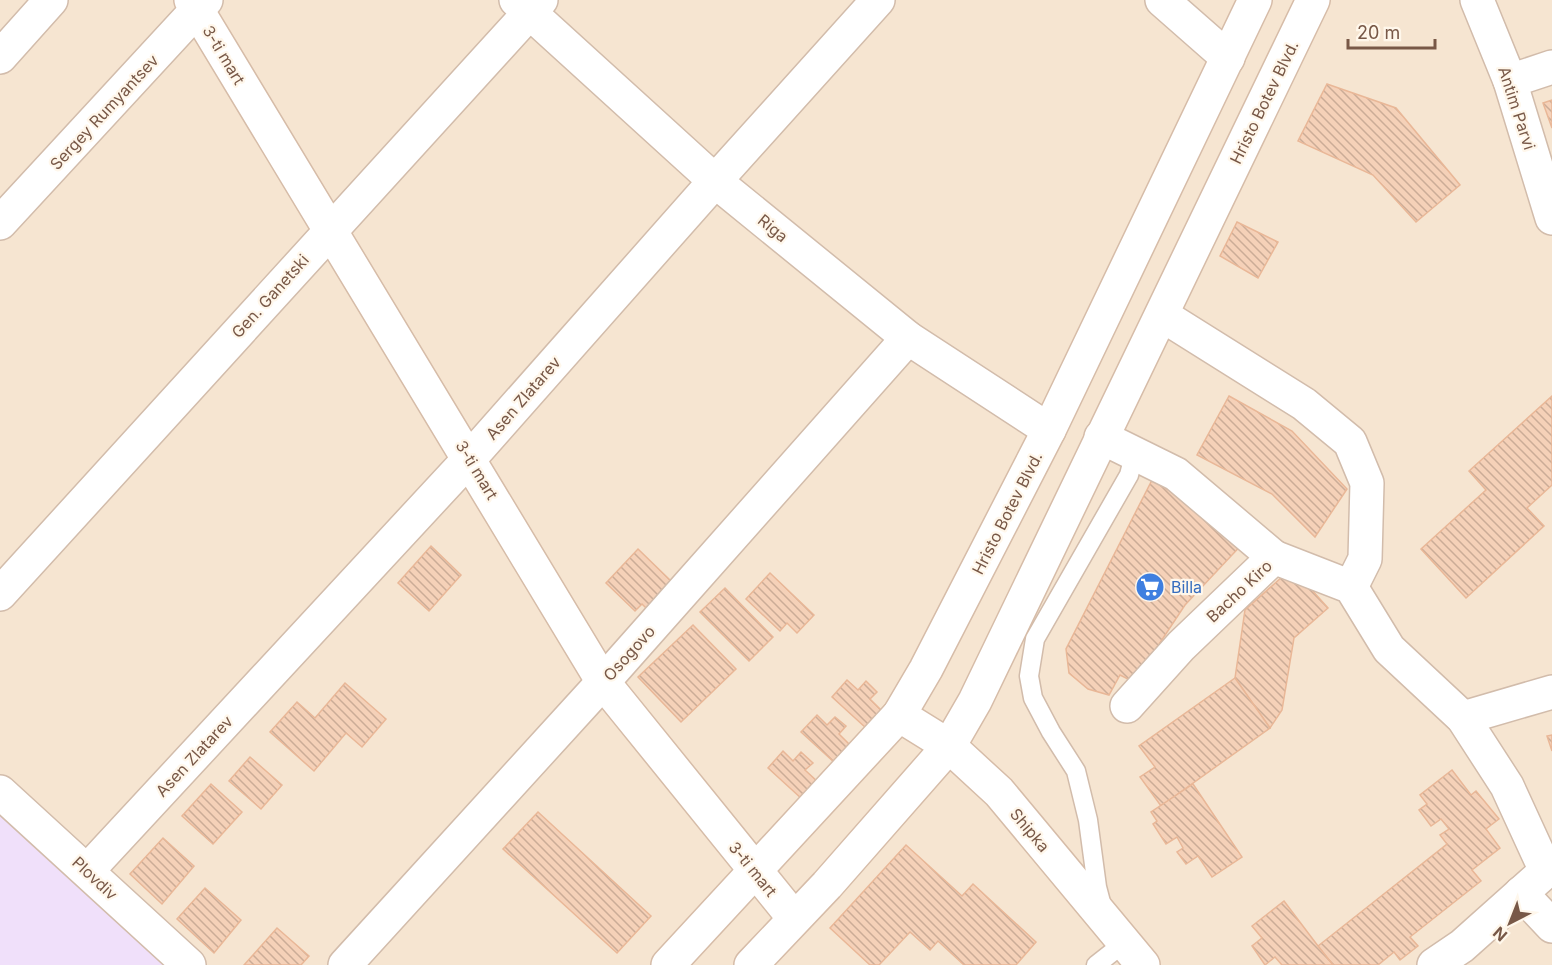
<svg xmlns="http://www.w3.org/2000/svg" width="1552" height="965" viewBox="0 0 1552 965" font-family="Inter,sans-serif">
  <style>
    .residential { fill: #f6e5d1 }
    .education { fill: #f0e0fa }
    .building { fill: url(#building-back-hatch); stroke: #e9b797; stroke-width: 1.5 }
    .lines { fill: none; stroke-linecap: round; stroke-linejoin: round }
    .lane-casing { stroke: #d2bcab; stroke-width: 21 }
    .street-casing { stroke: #d2bcab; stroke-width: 36 }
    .secondary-casing { stroke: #d6bca8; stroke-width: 36 }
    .lane { stroke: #fff; stroke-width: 18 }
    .street { stroke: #fff; stroke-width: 33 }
    .secondary { stroke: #fff; stroke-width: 33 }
    .labels { text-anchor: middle; stroke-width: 4.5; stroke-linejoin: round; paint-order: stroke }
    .street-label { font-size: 16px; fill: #785847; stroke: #fff7eb }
    .shop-label { font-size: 16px; fill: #366cbe; stroke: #fff7eb; text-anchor: start }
  </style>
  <defs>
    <pattern id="building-back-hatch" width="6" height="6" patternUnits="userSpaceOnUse" patternTransform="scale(1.5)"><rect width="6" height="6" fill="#f5d1b8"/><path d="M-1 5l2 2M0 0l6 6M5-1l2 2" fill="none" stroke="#cbac97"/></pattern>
  </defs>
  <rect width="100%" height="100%" fill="#fef3e3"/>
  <!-- residential -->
  <rect class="residential" x="0" y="0" width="1552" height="965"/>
  <!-- education -->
  <polygon class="education" points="0,795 187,965 0,965"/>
  <!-- building -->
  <g class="building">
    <polygon points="1327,84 1396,108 1460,185 1416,222 1373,175 1298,141"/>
    <polygon points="1552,100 1552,128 1543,103"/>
    <polygon points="1237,222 1278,242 1258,278 1220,256"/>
    <polygon points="1229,396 1292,431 1347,489 1315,537 1272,494 1197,455"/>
    <polygon points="1552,396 1552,485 1527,508 1544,526 1466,598 1421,549 1486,490 1469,471"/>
    <polygon points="1152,480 1248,538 1185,605 1134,682 1120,675 1109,695 1088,689 1069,673 1066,649"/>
    <polygon points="431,546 461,575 429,611 398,583"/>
    <polygon points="638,549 671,581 646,608 642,604 635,611 606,583"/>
    <polygon points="1292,568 1328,608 1294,638 1282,710 1270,728 1235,678 1245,610"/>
    <polygon points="770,573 814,615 797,633 787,623 780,631 746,599"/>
    <polygon points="725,588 773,637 749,661 700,612"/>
    <polygon points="693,625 736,669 681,722 638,677"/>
    <polygon points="1235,678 1270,728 1161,806 1140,777 1155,767 1139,746"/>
    <polygon points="847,680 858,690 866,681 877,692 870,699 882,711 866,728 832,697"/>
    <polygon points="345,683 386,719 362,747 346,733 314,771 270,732 297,702 315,718"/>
    <polygon points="817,715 827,725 835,717 846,726 839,734 851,746 835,763 801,732"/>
    <polygon points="1552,735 1552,751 1547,736"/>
    <polygon points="783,751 793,761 801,752 813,763 805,770 818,782 802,799 768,768"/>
    <polygon points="250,757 282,785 261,809 229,781"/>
    <polygon points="1452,770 1471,795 1476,791 1499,819 1486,829 1500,848 1472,870 1481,881 1410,937 1418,946 1400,960 1394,952 1378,965 1333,965 1318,946 1447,844 1440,835 1449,829 1441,819 1431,826 1419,810 1427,804 1420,795"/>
    <polygon points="211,784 242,812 213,844 182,816"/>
    <polygon points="1193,784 1242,857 1212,877 1198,856 1186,864 1177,852 1183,848 1177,837 1166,844 1153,824 1157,821 1151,812"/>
    <polygon points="538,812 651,916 617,953 503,849"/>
    <polygon points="163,838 194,866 162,904 130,874"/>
    <polygon points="906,845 962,896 973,884 1036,942 1016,965 964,965 938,941 930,950 910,932 879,965 870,965 830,928"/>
    <polygon points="205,888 241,920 214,953 177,919"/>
    <polygon points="1284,901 1318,946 1333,965 1282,965 1275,957 1265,965 1252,946 1262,938 1252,926"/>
    <polygon points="277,928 309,956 301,965 244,965"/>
  </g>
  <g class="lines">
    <!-- lane casing -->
    <g class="lane-casing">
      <g id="lane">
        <polyline points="1102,906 1097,887 1088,820 1076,771 1051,732 1033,698 1029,676 1035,639 1129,475 1135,452"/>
        <polyline points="1096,965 1124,943"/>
      </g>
    </g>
    <!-- street casing -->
    <g class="street-casing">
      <g id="street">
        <polyline points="516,0 715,181 908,338 1049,430"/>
        <polyline points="1162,0 1228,58"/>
        <polyline points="1477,0 1510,81 1552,218"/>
        <polyline points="0,57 51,0"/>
        <polyline points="1510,81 1552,67"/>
        <polyline points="0,223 206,0"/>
        <polyline points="1162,315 1304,404 1350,442 1367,483 1365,559 1351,587"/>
        <polyline points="1101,437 1176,474 1274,557"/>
        <polyline points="0,594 541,0"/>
        <polyline points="1127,706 1181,646 1274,557 1351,587 1389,649 1463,718 1507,786 1546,871 1462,946 1434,965"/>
        <polyline points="1463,718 1552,692"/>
        <polyline points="0,792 189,965"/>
        <polyline points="88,870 470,458 715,181 878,0"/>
        <polyline points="1521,893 1552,926"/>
        <polyline points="345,965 603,682 908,338"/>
      </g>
    </g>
    <!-- secondary casing -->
    <g class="secondary-casing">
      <g id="secondary">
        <polyline points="191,0 603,682 794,918"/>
        <polyline points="899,715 949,746 999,792 1143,965"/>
        <polyline points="668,965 899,715 926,669 1049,430 1255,0"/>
        <polyline points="751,965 827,885 949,746 975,701 1313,0"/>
      </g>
    </g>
    <!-- lane -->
    <use href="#lane" class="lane"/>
    <!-- street -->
    <use href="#street" class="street"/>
    <!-- secondary -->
    <use href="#secondary" class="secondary"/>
  </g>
  <!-- icons -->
  <defs>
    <g id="supermarket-disc" transform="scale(1.5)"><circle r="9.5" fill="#3f7fe0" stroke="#fff7eb"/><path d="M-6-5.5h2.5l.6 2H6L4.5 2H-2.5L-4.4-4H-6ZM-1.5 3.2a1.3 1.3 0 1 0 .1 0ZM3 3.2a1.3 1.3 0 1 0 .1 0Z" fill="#fff"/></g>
  </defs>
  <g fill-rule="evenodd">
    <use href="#supermarket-disc" x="1150" y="587"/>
  </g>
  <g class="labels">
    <!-- street labels -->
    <g class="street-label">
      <text transform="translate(224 55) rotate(59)" y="6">3-ti mart</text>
      <text transform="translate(1264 102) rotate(-64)" y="6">Hristo Botev Blvd.</text>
      <text transform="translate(1517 108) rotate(72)" y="6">Antim Parvi</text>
      <text transform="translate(104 112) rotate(-47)" y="6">Sergey Rumyantsev</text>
      <text transform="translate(773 228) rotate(39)" y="6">Riga</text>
      <text transform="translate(270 296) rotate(-48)" y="6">Gen. Ganetski</text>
      <text transform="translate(523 398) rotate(-49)" y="6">Asen Zlatarev</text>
      <text transform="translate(477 470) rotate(59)" y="6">3-ti mart</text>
      <text transform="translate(1007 513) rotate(-63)" y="6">Hristo Botev Blvd.</text>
      <text transform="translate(1239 591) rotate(-43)" y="6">Bacho Kiro</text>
      <text transform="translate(629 653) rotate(-48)" y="6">Osogovo</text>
      <text transform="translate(194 756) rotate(-47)" y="6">Asen Zlatarev</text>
      <text transform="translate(1030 830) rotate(50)" y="6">Shipka</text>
      <text transform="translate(753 869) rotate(51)" y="6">3-ti mart</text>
      <text transform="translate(95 878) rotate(43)" y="6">Plovdiv</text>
    </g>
    <!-- shop labels -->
    <g class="shop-label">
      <text x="1171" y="593">Billa</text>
    </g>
  </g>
  <!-- north arrow -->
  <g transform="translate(1510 923) rotate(222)" stroke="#fff7eb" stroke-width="4.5" paint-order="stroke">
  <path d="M0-4.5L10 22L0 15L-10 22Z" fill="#785847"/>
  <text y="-9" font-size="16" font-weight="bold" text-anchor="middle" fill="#785847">N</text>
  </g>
  <!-- scale -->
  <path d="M1348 39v9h87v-9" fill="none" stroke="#785847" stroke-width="3"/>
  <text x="1357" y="39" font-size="18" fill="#785847" stroke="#fff7eb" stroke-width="4.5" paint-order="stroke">20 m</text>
</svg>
